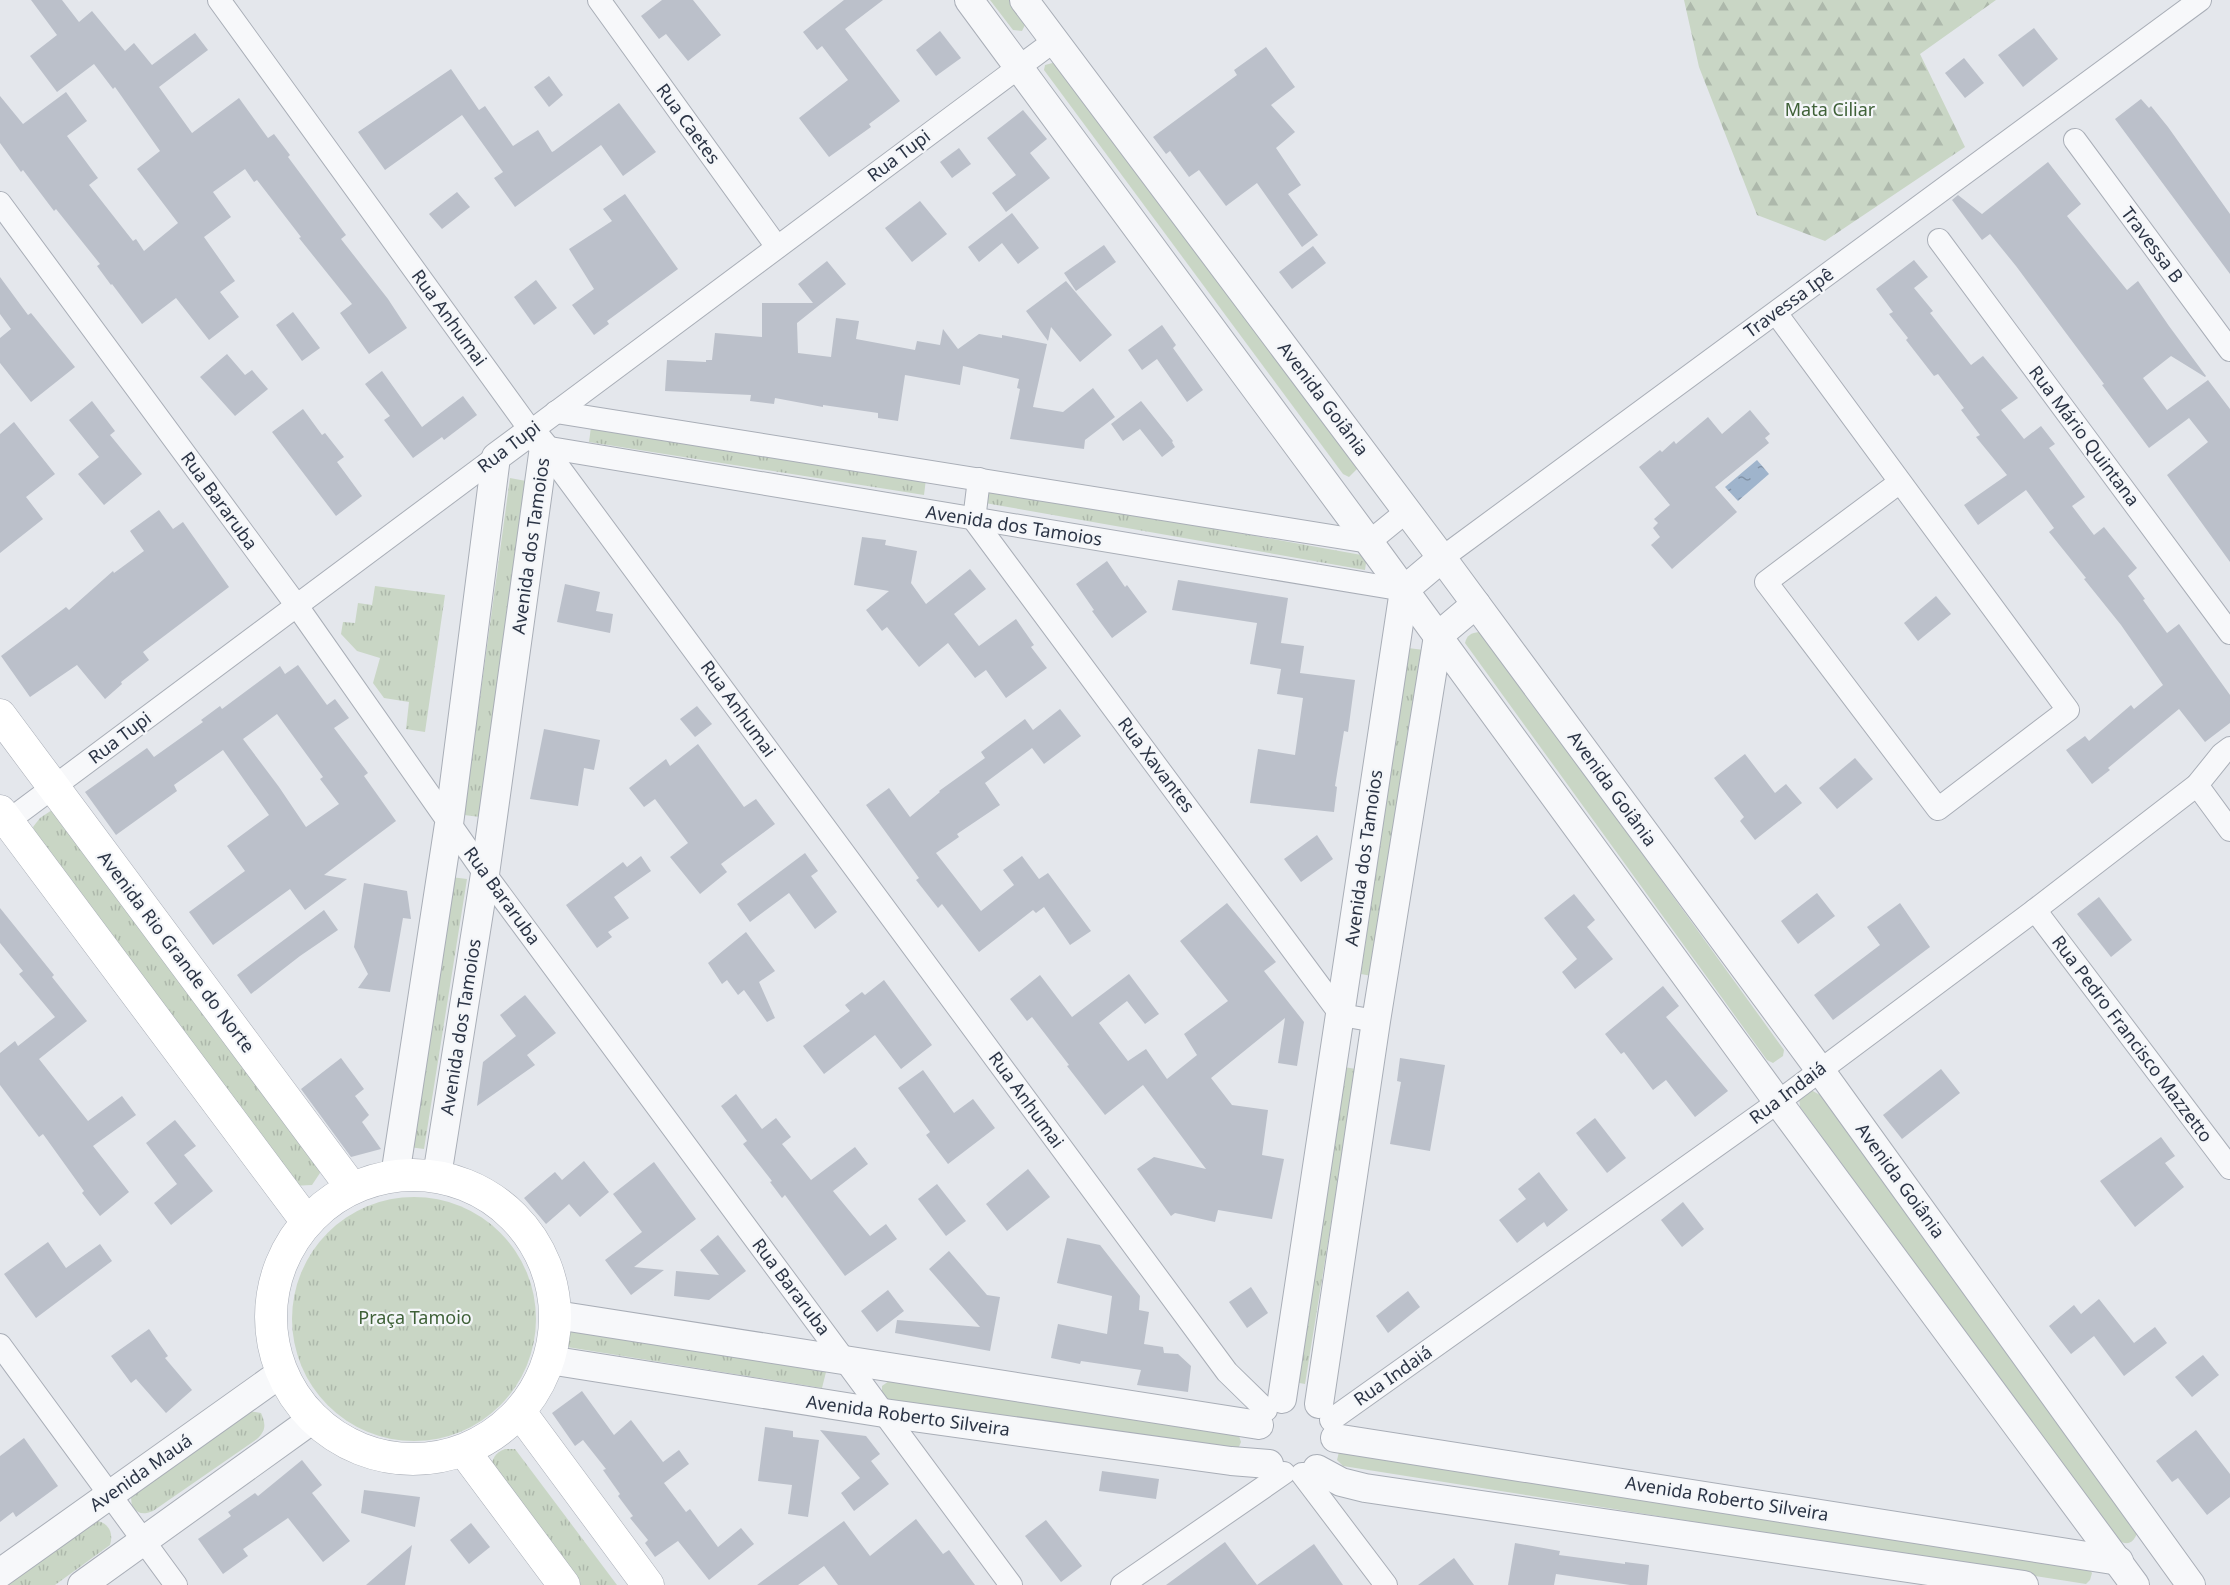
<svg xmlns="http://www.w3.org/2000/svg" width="2230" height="1585" viewBox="0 0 2230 1585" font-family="'Noto Sans',sans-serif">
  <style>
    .grass { fill: #c9d6c5 }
    .forest { fill: url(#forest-firs) }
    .park { fill: url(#park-tufts) }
    .water { fill: url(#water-ripples) }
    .building { fill: #bbc0ca; fill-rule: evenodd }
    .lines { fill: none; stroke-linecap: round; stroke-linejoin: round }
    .minor-casing { stroke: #a9aeb7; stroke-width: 24 }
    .tertiary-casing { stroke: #a9aeb7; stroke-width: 30 }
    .secondary-casing { stroke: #a9aeb7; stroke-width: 33 }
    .minor { stroke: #f7f8fa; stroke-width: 22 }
    .tertiary { stroke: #f7f8fa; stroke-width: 28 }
    .secondary { stroke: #fff; stroke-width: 32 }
    .labels { text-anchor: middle; stroke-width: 4.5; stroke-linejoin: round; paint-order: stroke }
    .park-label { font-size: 18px; fill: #3f6138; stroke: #f4f6f9 }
    .street-label { font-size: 18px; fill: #2b3445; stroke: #f4f6f9 }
  </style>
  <defs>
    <pattern id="forest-firs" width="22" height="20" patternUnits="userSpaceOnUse" patternTransform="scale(1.5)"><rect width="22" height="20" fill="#c9d6c5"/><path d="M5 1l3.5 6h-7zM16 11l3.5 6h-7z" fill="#adb8ab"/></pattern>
    <pattern id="park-tufts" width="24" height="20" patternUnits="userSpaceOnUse" patternTransform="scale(1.5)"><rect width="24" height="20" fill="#c9d6c5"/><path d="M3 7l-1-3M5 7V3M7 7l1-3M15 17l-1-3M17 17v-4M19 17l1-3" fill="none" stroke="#adb8ab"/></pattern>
    <pattern id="water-ripples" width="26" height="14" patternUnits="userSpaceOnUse" patternTransform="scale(1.5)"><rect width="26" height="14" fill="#9fb4cc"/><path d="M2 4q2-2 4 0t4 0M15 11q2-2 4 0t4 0" fill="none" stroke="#8293a7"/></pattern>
  </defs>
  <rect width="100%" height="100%" fill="#e4e7ec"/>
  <!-- grass -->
  <g class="grass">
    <polygon points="990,0 1011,0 1027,21 1022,31 1013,30"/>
    <polygon points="1056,62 1357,465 1357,469 1349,477 1343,474 1044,70 1045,65"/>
    <path d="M 1479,632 L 1485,636 L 1784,1050 L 1783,1056 L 1773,1063 L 1767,1060 L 1465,643 C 1467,635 1471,633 1479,632 Z"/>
    <path d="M 1811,1090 L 1820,1095 L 2134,1529 L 2137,1533 C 2134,1542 2127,1547 2119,1540 L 1800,1107 L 1799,1098 Z"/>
    <polygon points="889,1381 1239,1436 1241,1442 1238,1449 1231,1451 887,1399 882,1392 882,1386"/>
    <polygon points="1339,1452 2088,1568 2092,1573 2090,1580 2086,1584 1343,1466 1337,1460"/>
  </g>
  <!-- forest -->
  <polygon class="forest" points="1684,0 1996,0 1920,54 1965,147 1825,241 1757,215 1699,67"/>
  <!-- park -->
  <g class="park">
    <polygon points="591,427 926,479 924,495 589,442"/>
    <polygon points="510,478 526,481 480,817 464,815"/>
    <polygon points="988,488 1367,556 1365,570 985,503"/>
    <polygon points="375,586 445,595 425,732 406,729 409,702 384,698 373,683 380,658 357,651 341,634 343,622 355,623 358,603 372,605"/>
    <polygon points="1408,648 1424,650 1377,977 1361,974"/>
    <polygon points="52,810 318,1160 320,1173 312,1185 291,1186 38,839 33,827 40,818"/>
    <polygon points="451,877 467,879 424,1149 409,1147"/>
    <polygon points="1338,1066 1356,1069 1305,1384 1288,1381"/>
    <circle cx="414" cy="1319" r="122"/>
    <polygon points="569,1331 826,1372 822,1388 567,1347"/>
    <path d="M 249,1411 L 261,1413 C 266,1425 266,1430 257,1439 L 153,1511 C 143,1515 139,1514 132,1507 L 131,1498 L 136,1490 Z"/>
    <path d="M 505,1449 L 515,1449 L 617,1585 L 576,1585 L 491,1469 C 492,1458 495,1453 505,1449 Z"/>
    <path d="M 94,1520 C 108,1522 114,1532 110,1545 L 55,1585 L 4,1585 Z"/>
  </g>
  <!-- water -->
  <polygon class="water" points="1757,460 1769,474 1738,501 1725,487"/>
  <!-- building -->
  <g class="building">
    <polygon points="31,0 62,0 79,22 92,11 125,51 134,43 152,65 195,33 208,50 159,87 192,133 239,98 268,138 274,134 290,155 288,157 346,235 341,239 388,299 407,328 369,354 340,313 352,304 299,238 301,237 257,180 254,182 245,169 213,192 231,217 204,237 235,281 220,292 239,317 209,340 176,298 142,324 112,284 111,285 97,266 100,264 56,209 54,211 23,170 21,172 0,143 0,96 23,124 66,92 87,121 67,136 98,178 89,185 133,241 136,239 144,251 178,223 137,169 160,151 115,87 113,89 94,64 57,92 30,56 57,35"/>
    <polygon points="662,0 693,0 721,35 688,61 666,34 659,39 641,16"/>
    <polygon points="844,0 883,0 845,29 900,101 869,124 871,127 829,157 799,118 848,80 822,46 817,50 803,32"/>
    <polygon points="2034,28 2058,59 2023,87 1998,55"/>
    <polygon points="940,31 961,58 936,76 916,50"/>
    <polygon points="1266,47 1295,87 1271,105 1295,132 1276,148 1301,185 1288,194 1318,235 1302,247 1257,183 1226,206 1199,170 1189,177 1170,151 1166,154 1153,137 1237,75 1234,70"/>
    <polygon points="1964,58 1984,83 1965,98 1945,73"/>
    <polygon points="451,69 479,110 485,106 513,146 538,130 552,152 554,151 619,103 656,152 623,176 601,145 515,207 494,178 503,172 462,115 385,170 358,132"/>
    <polygon points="549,76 563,95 549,107 534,87"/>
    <polygon points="2141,99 2149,108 2151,106 2168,127 2230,214 2230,274 2115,119"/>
    <polygon points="1023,110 1047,139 1030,153 1050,178 1006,212 992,193 1016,175 987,138"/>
    <polygon points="959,148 971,164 952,178 940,162"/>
    <polygon points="2048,162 2081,204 2067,216 2127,290 2138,281 2169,326 2206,376 2205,377 2171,356 2143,378 2167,410 2208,380 2230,409 2230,562 2167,475 2208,442 2189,418 2149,448 2102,385 2104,384 2016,266 1990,234 1982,240 1952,200 1958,195 1982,214"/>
    <polygon points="457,192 470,207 442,229 429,214"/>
    <polygon points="625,194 678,269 607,321 609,324 594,335 572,305 594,289 569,249 612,221 603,209"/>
    <polygon points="920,201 947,234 912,262 885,228"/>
    <polygon points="1012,213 1039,248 1018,264 1002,243 979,262 968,247"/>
    <polygon points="1104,245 1116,262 1076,291 1064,273"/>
    <polygon points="1313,246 1326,263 1292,289 1279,272"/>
    <polygon points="1914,260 1928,277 1914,288 1933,311 1930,313 1971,365 1983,356 2018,398 2001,410 2024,439 2041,426 2055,444 2049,448 2085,497 2072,506 2094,535 2104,527 2137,568 2128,576 2145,599 2143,600 2167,633 2179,624 2230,695 2230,723 2205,742 2179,709 2108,768 2110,770 2092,784 2066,750 2085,736 2089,741 2131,705 2134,709 2163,685 2121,625 2084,579 2086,578 2049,532 2054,528 2026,490 1978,525 1964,505 2007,475 1976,437 1980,435 1961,410 1964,408 1938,374 1934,376 1906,340 1908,338 1889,314 1893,312 1876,289"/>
    <polygon points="827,261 846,284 797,323 798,353 831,357 836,318 859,321 856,339 915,350 917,341 940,345 943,329 958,349 979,334 1002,338 1002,335 1047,344 1033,407 1063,412 1093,388 1115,417 1085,440 1084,449 1010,439 1020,389 1017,388 1019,379 963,366 960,385 905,375 898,421 878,418 878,413 823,405 823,407 775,398 774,404 750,401 751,395 665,391 667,360 706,362 706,360 712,360 715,333 762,337 762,303 813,303 798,284"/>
    <polygon points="0,277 28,315 31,313 75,367 31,402 0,363 0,338 11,329 0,314"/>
    <polygon points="536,280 557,308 534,325 514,297"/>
    <polygon points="1066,281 1112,335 1080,362 1051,327 1048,341 1026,311"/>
    <polygon points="293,312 320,348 302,361 276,325"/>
    <polygon points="1162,325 1176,345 1173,348 1203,390 1187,402 1157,359 1142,370 1128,350"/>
    <polygon points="227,354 245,375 252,370 268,389 235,416 200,377"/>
    <polygon points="382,371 422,427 463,396 477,415 444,440 442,437 413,458 384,420 390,416 365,384"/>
    <polygon points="92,401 115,431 110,435 142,474 104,505 78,474 99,457 69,420"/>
    <polygon points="1141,401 1173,441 1172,442 1175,447 1162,457 1140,429 1123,441 1111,424"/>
    <polygon points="303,409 322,435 325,433 344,457 337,462 362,496 336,516 272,432"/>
    <polygon points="1750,410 1770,434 1765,438 1769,443 1715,487 1737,512 1672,569 1651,545 1660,537 1653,528 1658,523 1654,519 1670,505 1639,467 1660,450 1662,452 1674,441 1676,444 1708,417 1722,434"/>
    <polygon points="14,422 55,474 26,497 43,519 0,553 0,434"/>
    <polygon points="159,510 173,529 183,522 229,587 143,652 149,660 121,682 122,684 105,699 77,665 30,697 1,656 66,607 69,610 113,571 114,573 144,551 130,531"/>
    <polygon points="862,537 886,540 885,545 917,551 911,583 926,604 970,569 986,589 954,614 979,646 1016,619 1034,645 1031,647 1047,668 1006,698 986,670 975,678 948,643 919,667 887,627 882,631 866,610 889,591 854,585"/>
    <polygon points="1107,561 1125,587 1127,585 1147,612 1112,638 1092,611 1094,610 1076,584"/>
    <polygon points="1178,580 1288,598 1281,643 1304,646 1300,673 1355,680 1348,732 1344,731 1335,786 1337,787 1334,812 1250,803 1258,749 1295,755 1303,698 1277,694 1281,669 1250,664 1257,623 1172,610"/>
    <polygon points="565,584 600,592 596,611 613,614 610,633 557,622"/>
    <polygon points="1936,596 1951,614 1918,641 1904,623"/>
    <path d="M 298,665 L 327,705 L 335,699 L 349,718 L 334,728 L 368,773 L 364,776 L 396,821 L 324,875 L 347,879 L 305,910 L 290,889 L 213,945 L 189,912 L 245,871 L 227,846 L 269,815 L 223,750 L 174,785 L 177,791 L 116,835 L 85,792 L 147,748 L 154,757 L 203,722 L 201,720 L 220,706 L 222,709 L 280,666 L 285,674 ZM 277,714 L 323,777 L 320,779 L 339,804 L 306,827 L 279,787 L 243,739 Z"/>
    <polygon points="697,706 712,724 695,737 680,719"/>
    <polygon points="1060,709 1081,736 1044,764 1032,748 985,783 1000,805 957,834 959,837 936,853 981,911 1014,885 1003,870 1022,856 1039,879 1048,873 1091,931 1070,945 1044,907 1036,913 1033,910 979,952 942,904 938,908 916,880 919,878 866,805 889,788 910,817 940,792 939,791 985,758 981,752 1025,719 1033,730"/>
    <polygon points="544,729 600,740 594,770 584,768 578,806 530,799"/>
    <polygon points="698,744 744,807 756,799 775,824 721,864 727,872 700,894 670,857 688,843 655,799 644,807 629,788 666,759 670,766"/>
    <polygon points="1745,754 1775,793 1786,784 1802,803 1755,840 1740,821 1744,817 1714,778"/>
    <polygon points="1855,758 1873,779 1837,809 1819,788"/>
    <polygon points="1317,835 1333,859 1301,882 1284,859"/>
    <polygon points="805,853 818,871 811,876 837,912 815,929 789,893 750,922 737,904"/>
    <polygon points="641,856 651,871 614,897 629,918 608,932 612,937 597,948 566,905 623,862 627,867"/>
    <polygon points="364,883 407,891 411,919 403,918 390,992 358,988 368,974 354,947"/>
    <polygon points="1817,893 1835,916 1798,944 1781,921"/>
    <polygon points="1574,894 1595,920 1587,927 1613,959 1575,989 1562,972 1577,959 1544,918"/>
    <polygon points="2099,897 2132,940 2111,957 2077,914"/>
    <polygon points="1227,903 1276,962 1264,971 1304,1022 1297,1066 1278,1063 1285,1018 1211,1078 1232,1105 1268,1110 1262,1155 1284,1159 1272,1219 1218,1210 1215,1222 1175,1213 1171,1216 1137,1169 1154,1157 1206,1169 1143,1085 1105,1115 1067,1066 1069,1065 1032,1017 1027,1021 1010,999 1040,975 1072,1017 1129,974 1159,1014 1145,1024 1127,1001 1099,1023 1128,1061 1146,1049 1167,1079 1197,1055 1184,1034 1228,1001 1180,941"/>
    <polygon points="1900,903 1930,947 1833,1020 1814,995 1880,945 1867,927"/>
    <polygon points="0,908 54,975 52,977 87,1021 39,1059 88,1121 122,1096 136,1115 93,1146 129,1192 100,1216 82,1193 84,1191 43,1134 39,1137 0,1085 0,1053 15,1041 18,1046 55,1017 19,974 23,971 0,943"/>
    <polygon points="324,910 338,930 300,956 251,994 237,975"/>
    <polygon points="746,932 775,971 759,982 775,1018 767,1022 744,990 738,995 727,980 722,984 708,963"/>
    <polygon points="884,980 932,1045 901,1069 875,1035 824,1074 803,1046 850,1011 845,1005 862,992 865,995"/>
    <polygon points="1663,986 1679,1006 1666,1017 1728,1091 1695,1117 1666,1080 1653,1090 1624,1052 1621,1054 1605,1034"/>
    <polygon points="525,995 556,1033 527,1055 535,1065 477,1106 483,1062 516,1036 500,1015"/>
    <polygon points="341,1058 364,1089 355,1096 369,1115 362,1122 381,1149 351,1157 301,1089"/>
    <polygon points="1400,1058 1445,1065 1430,1151 1390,1144 1401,1082 1397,1081"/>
    <polygon points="1941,1069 1960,1093 1902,1139 1883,1115"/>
    <polygon points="923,1070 954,1113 973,1099 995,1128 948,1164 926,1135 930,1132 898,1088"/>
    <polygon points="736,1094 762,1129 776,1118 791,1137 782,1144 811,1180 855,1147 868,1164 833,1191 870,1236 886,1224 897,1239 845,1276 785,1195 782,1198 770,1182 772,1181 743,1144 747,1141 721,1106"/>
    <polygon points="1595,1118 1626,1158 1607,1173 1576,1133"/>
    <polygon points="175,1120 196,1146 184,1155 213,1191 171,1225 154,1203 177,1184 146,1143"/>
    <polygon points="2161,1137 2175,1156 2165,1163 2184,1187 2135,1227 2100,1181"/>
    <polygon points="584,1161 609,1192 580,1217 569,1204 546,1224 524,1198 555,1172 562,1180"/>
    <polygon points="654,1162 696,1219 634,1267 664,1270 631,1295 605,1260 642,1232 613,1194"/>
    <polygon points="1028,1169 1050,1197 1007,1231 986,1204"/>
    <polygon points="1539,1172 1568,1210 1547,1227 1544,1222 1517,1243 1499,1220 1526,1199 1518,1189"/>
    <polygon points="937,1184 966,1221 946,1236 918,1199"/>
    <polygon points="1683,1202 1704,1229 1682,1247 1661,1220"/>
    <polygon points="718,1235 746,1271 709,1300 674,1296 676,1271 719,1275 700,1250"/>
    <polygon points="1067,1238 1100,1245 1140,1296 1139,1310 1149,1312 1144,1344 1163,1347 1164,1353 1178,1354 1191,1366 1188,1392 1137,1385 1141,1370 1081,1361 1080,1364 1051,1358 1058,1324 1107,1334 1112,1296 1057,1283"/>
    <polygon points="48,1242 66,1268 100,1244 112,1261 36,1318 4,1274"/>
    <polygon points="949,1251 987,1295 1000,1297 990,1351 895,1333 897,1320 980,1327 929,1269"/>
    <polygon points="1251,1287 1268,1313 1247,1328 1229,1302"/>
    <polygon points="888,1290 904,1311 877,1332 861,1311"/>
    <polygon points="1408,1291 1420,1307 1388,1333 1376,1316"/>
    <polygon points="2099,1299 2134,1343 2155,1327 2167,1343 2124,1376 2094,1336 2071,1354 2049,1326 2074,1305 2081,1314"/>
    <polygon points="149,1329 168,1356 165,1358 192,1390 166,1413 136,1379 131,1383 111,1356"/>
    <polygon points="2203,1355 2219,1375 2192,1397 2175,1377"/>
    <polygon points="582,1391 614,1435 631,1420 663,1462 679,1450 689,1464 664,1483 686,1512 690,1509 718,1547 741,1528 754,1544 709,1580 678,1541 655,1557 645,1543 648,1540 630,1518 633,1516 618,1496 620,1494 603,1470 606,1469 583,1440 575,1446 552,1413"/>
    <polygon points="765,1427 793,1431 793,1437 819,1440 808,1517 788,1514 792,1485 758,1481"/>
    <polygon points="820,1430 866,1436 880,1454 871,1461 889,1484 854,1511 841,1493 860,1478"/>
    <polygon points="2196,1430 2230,1474 2230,1497 2207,1515 2178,1478 2172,1482 2156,1461"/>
    <polygon points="24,1438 58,1486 16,1517 13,1512 0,1522 0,1456"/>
    <polygon points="302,1460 322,1485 312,1493 350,1541 323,1562 288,1518 243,1549 248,1556 223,1574 198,1539 231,1516 228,1512 255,1493 258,1496"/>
    <polygon points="1102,1471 1159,1479 1156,1499 1099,1491"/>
    <polygon points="364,1490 420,1497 415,1527 361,1513"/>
    <polygon points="916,1519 943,1554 949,1550 975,1585 838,1585 824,1566 798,1585 757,1585 844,1521 870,1556"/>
    <polygon points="1046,1520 1082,1566 1061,1582 1025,1536"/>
    <polygon points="471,1523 490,1547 469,1564 450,1540"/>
    <polygon points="1225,1542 1257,1585 1166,1585"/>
    <polygon points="1515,1543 1560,1551 1559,1555 1625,1564 1625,1562 1649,1565 1647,1585 1630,1585 1556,1574 1554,1585 1508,1585"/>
    <polygon points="1314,1544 1343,1585 1257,1585"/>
    <polygon points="412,1545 405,1585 366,1585"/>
    <polygon points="1454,1558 1474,1585 1418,1585"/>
  </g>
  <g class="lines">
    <!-- minor casing -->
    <g class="minor-casing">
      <g id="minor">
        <polyline points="219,0 531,431 1054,41"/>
        <polyline points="599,0 777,247"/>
        <polyline points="2075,140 2230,350"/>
        <polyline points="0,203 297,606 485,874 1011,1585"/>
        <polyline points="1939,240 2230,633"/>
        <polyline points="1776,313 2068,710 1938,809 1766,582 1900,482"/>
        <polyline points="556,412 1369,542 1407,511"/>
        <polyline points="544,447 1227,1372 1266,1410"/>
        <polyline points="544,447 1404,590"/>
        <polyline points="979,479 974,520 1341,1015 1376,1021"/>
        <polyline points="1442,558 2200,0"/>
        <polyline points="2197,785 2230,830"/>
        <polyline points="0,827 496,457"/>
        <polyline points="2035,910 2230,1168"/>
        <polyline points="0,1345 176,1585"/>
        <polyline points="1331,1420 1778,1102 2035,910 2197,785 2222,754 2230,748"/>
        <polyline points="1302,1474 1386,1585"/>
        <polyline points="1122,1585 1284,1473"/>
      </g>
    </g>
    <!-- tertiary casing -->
    <g class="tertiary-casing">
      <g id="tertiary">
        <polyline points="969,0 1369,542 1778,1102 2135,1585"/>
        <polyline points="1024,0 1442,558 1820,1070 2191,1585"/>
        <polyline points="395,1176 449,824 496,457 531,431 544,447 485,874 437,1176"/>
        <polyline points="556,1315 1259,1425"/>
        <polyline points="549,1360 884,1413 1231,1461 1269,1464"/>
        <polyline points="1282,1399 1404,590 1442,558"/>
        <polyline points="1319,1404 1376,1021 1438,636 1476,604"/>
        <polyline points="1335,1438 2119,1561"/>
        <polyline points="1317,1469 1341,1482 1365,1488 2024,1585"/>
        <polyline points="0,1573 281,1373"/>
        <polyline points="82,1585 313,1419"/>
      </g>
    </g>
    <!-- secondary casing -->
    <g class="secondary-casing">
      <g id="secondary">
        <polyline points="0,715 352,1188"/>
        <polyline points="0,811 307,1222"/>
        <circle cx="413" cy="1317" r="142"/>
        <polyline points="520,1412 648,1585"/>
        <polyline points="464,1451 564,1585"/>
      </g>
    </g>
    <!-- minor -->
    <use href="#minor" class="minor"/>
    <!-- tertiary -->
    <use href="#tertiary" class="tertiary"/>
    <!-- secondary -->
    <use href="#secondary" class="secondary"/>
  </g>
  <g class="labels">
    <!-- park labels -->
    <g class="park-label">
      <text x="1830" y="116">Mata Ciliar</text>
      <text x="415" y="1324">Praça Tamoio</text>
    </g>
    <!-- street labels -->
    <g class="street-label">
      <text transform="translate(688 124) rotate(54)" y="6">Rua Caetes</text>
      <text transform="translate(899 156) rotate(-37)" y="6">Rua Tupi</text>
      <text transform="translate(2152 245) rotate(53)" y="6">Travessa B</text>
      <text transform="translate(1789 303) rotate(-36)" y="6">Travessa Ipê</text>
      <text transform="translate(449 318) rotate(54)" y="6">Rua Anhumai</text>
      <text transform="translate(1323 399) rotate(53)" y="6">Avenida Goiânia</text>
      <text transform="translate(2084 436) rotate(53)" y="6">Rua Mário Quintana</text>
      <text transform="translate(509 447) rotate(-37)" y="6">Rua Tupi</text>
      <text transform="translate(219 501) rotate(54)" y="6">Rua Bararuba</text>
      <text transform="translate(1014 526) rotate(9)" y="6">Avenida dos Tamoios</text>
      <text transform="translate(531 546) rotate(-82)" y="6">Avenida dos Tamoios</text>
      <text transform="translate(738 709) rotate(54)" y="6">Rua Anhumai</text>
      <text transform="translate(120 738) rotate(-37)" y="6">Rua Tupi</text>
      <text transform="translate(1156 765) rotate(53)" y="6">Rua Xavantes</text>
      <text transform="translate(1612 789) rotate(54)" y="6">Avenida Goiânia</text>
      <text transform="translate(1364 858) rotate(-82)" y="6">Avenida dos Tamoios</text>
      <text transform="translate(502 896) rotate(54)" y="6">Rua Bararuba</text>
      <text transform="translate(176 952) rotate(53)" y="6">Avenida Rio Grande do Norte</text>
      <text transform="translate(461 1027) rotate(-81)" y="6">Avenida dos Tamoios</text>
      <text transform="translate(2132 1039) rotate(53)" y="6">Rua Pedro Francisco Mazzetto</text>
      <text transform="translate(1788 1093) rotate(-37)" y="6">Rua Indaiá</text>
      <text transform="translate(1026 1100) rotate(54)" y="6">Rua Anhumai</text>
      <text transform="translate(1900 1181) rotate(54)" y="6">Avenida Goiânia</text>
      <text transform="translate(791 1287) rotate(53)" y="6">Rua Bararuba</text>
      <text transform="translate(1393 1376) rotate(-35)" y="6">Rua Indaiá</text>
      <text transform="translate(908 1416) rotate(8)" y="6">Avenida Roberto Silveira</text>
      <text transform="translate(141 1473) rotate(-35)" y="6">Avenida Mauá</text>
      <text transform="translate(1727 1499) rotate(9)" y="6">Avenida Roberto Silveira</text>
    </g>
  </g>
</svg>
